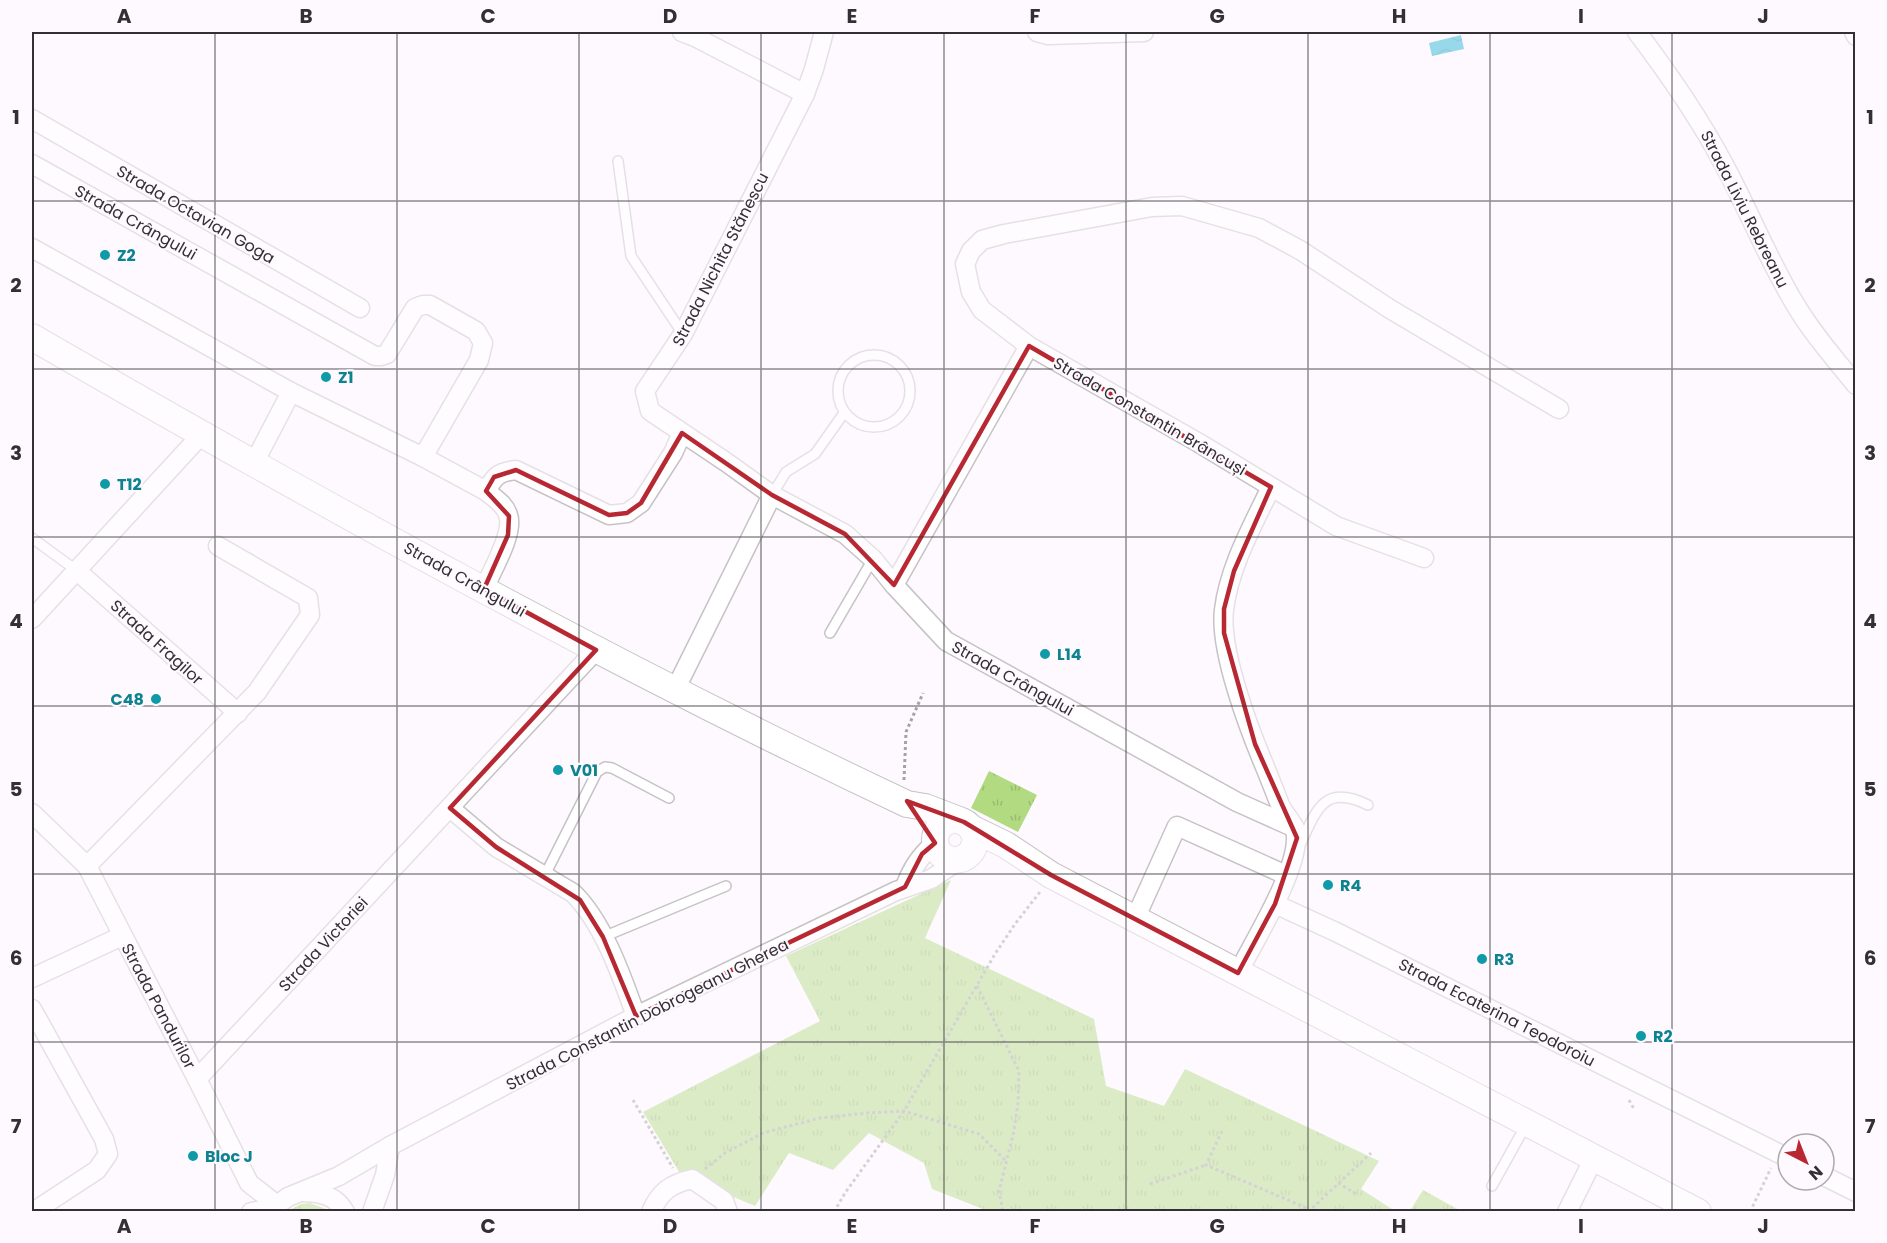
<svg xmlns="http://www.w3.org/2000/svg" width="1887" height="1243" viewBox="0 0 1887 1243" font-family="Poppins,sans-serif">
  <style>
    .grass { fill: url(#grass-tufts) }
    .water { fill: url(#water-waves) }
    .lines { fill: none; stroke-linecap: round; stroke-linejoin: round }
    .service-casing { stroke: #c7c2c6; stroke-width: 12 }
    .minor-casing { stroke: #c7c2c6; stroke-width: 21 }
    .secondary-casing { stroke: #c7c2c6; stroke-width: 28 }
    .path { stroke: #a5a2a5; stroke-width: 3; stroke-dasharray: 3 3; stroke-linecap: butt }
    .service { stroke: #fff; stroke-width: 9 }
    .minor { stroke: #fff; stroke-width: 18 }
    .secondary { stroke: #fff; stroke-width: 26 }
    .marked { fill: none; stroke: #b82833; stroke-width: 4.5; stroke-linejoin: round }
    .grid { fill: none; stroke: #323032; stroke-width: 1.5; stroke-opacity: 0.55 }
    .culture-dot { fill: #0f9aa8; stroke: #fef9fe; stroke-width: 2 }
    .labels { text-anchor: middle; stroke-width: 4.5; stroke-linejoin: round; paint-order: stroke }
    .street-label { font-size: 16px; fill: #323032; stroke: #fef9fe }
    .culture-label { font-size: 16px; font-weight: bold; fill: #0d838f; stroke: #fef9fe; text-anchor: start }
    .neatline { fill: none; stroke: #323032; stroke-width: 2 }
    .grid-label { font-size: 20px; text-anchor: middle; font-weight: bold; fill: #323032 }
  </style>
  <defs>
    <pattern id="grass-tufts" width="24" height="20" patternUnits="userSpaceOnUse" patternTransform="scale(1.5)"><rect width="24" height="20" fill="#b1da81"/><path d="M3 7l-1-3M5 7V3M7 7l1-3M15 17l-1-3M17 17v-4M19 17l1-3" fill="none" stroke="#99bb70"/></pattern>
    <pattern id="water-waves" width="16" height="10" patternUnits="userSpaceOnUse" patternTransform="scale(1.5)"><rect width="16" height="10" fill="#1bb2d5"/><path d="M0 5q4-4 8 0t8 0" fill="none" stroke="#1991ad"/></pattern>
  </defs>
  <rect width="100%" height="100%" fill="#fef9fe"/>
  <!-- grass -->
  <g class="grass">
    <polygon points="989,771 1037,795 1018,832 971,808"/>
    <polygon points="951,880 925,938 1094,1019 1106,1086 1164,1106 1185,1069 1379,1161 1361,1189 1395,1211 988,1211 932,1189 924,1163 869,1133 833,1170 789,1153 755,1206 681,1175 643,1112 820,1021 786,956"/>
    <polygon points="1423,1190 1461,1211 1410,1211"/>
    <polygon points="310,1203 331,1211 288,1211 301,1204"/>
  </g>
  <!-- water -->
  <polygon class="water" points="1461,35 1464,49 1432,56 1429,43"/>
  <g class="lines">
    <!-- service casing -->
    <g class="service-casing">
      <g id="service">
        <polyline points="618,161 631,256 683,334"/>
        <circle cx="874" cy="391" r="36"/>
        <polyline points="772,495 786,472 815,454 844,413"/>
        <polyline points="32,538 76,570"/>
        <polyline points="830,633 873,559"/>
        <path d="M 1301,843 C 1317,808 1325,784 1368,805"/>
        <polyline points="544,877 597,772 605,767 612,768 669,798"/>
        <polyline points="603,937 726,886"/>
        <polyline points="1492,1186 1526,1125"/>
      </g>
    </g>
    <!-- minor casing -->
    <g class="minor-casing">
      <g id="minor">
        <polyline points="682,32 695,37 805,94"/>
        <polyline points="1037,32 1048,35 1144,32"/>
        <path d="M 1637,32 C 1668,73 1698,116 1722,161 C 1748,208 1767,258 1795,304 C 1812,333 1835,359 1856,385"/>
        <polyline points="1854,32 1856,36"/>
        <polyline points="32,119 360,308"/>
        <polyline points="32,164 375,356 381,356 387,354 415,308 423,305 430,305 476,331 483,343 479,360 423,457"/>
        <path d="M 32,248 L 291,392 L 423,457 L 486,491 C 495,476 498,472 516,470 L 609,515 L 627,513 L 641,503 L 673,453 L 682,433"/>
        <polyline points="1029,346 894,585 946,641 1237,802 1295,828"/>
        <polyline points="254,463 291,392"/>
        <polyline points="772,495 845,534 873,559 894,585"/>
        <polyline points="1424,558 1336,526 1199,443 1029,346 982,310 971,292 965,264 971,251 982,240 1004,234 1152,207 1182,206 1259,228 1300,250 1390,309 1559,409"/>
        <polyline points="76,570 238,713"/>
        <path d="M 484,589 C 491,572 515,532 508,515 C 505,504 494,498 486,491"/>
        <polyline points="32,619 202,434"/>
        <polyline points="675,690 772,495 726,462 650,411 645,391 683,334 805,94 814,69 824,32"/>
        <path d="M 450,808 L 496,847 L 573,893 C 603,922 622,977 636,1016"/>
        <polyline points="32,813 87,866 197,1079 249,1183 277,1205"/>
        <polyline points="87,866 257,692 310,615 308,598 218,546"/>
        <path d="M 905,887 C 912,868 920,856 935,843"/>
        <polyline points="1275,904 1336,932 1788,1158"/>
        <polyline points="1135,919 1177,826 1286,875"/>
        <path d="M 1238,973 C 1254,941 1298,871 1296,836 C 1296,824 1285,816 1280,805 C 1275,792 1270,779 1265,767 C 1249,729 1219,650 1224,610 C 1229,567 1253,525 1271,487"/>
        <polyline points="32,978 122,936"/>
        <polyline points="32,1009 104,1139 108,1154 97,1170 33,1212"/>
        <polyline points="197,1079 596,650"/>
        <polyline points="1824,1176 1856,1192"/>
        <path d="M 302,1192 C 319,1192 336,1195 345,1212"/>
        <polyline points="251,1212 274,1208"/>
        <polyline points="272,1212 277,1205 288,1197 339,1176 390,1146 636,1016 896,891 931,879 959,860"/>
        <polyline points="372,1212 385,1175 390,1146"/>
        <path d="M 651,1212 C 660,1191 671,1184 692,1179 L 724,1201 L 728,1212"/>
        <polyline points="1567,1212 1594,1158"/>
      </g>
    </g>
    <!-- secondary casing -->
    <g class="secondary-casing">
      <g id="secondary">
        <path d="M 32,337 C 318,502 608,663 907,804 L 925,807 L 959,820"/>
        <circle cx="955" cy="840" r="20"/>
        <polyline points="971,828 1006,845 1051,875 1698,1212"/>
      </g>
    </g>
    <!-- path -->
    <g class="path">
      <polyline points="904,780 906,732 923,693"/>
      <polyline points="977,986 1019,1071 1018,1103 1014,1131 999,1191 1003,1212"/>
      <polyline points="633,1100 673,1168"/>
      <polyline points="1629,1100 1634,1109"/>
      <polyline points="1222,1131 1206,1165 1309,1209"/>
      <polyline points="705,1169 725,1153 763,1133 820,1118 867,1113 904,1111 979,1134 1007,1162"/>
      <polyline points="1338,1183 1358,1195"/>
      <polyline points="1150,1184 1206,1165"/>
      <polyline points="834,1212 845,1193 904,1111 995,954 1015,924 1040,892"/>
      <polyline points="1308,1212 1371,1153"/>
      <polyline points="1750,1212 1771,1168"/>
    </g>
    <!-- service -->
    <use href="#service" class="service"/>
    <!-- minor -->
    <use href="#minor" class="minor"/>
    <!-- secondary -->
    <use href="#secondary" class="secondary"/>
  </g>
  <!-- marked area -->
  <path d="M0 0H1887V1243H0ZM 1029,346 L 1271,487 L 1234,571 L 1224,609 L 1224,633 L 1255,744 L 1297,838 L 1275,904 L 1238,973 L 1051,875 L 964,822 L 907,801 L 935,843 L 922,854 L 905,887 L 636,1016 L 603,937 L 580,900 L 496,847 L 450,808 L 596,650 L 484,589 L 508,535 L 509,516 L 486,491 L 494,477 L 516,470 L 609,515 L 627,513 L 641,503 L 682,433 L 772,495 L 845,534 L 894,585 Z" fill="#fef9fe" fill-opacity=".55" fill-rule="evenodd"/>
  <path class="marked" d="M 1029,346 L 1271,487 L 1234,571 L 1224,609 L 1224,633 L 1255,744 L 1297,838 L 1275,904 L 1238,973 L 1051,875 L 964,822 L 907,801 L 935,843 L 922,854 L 905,887 L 636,1016 L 603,937 L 580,900 L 496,847 L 450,808 L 596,650 L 484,589 L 508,535 L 509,516 L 486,491 L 494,477 L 516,470 L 609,515 L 627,513 L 641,503 L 682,433 L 772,495 L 845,534 L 894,585 Z"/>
  <!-- grid -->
  <path class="grid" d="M 215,32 L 215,1212M 397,32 L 397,1212M 579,32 L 579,1212M 761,32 L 761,1212M 944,32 L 944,1212M 1126,32 L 1126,1212M 1308,32 L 1308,1212M 1490,32 L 1490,1212M 1672,32 L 1672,1212M 32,201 L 1856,201M 32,369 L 1856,369M 32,537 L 1856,537M 32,706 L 1856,706M 32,874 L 1856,874M 32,1042 L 1856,1042"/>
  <!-- markers -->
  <g class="culture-dot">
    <circle cx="105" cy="255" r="6"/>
    <circle cx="326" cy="377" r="6"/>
    <circle cx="105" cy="484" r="6"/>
    <circle cx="1045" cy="654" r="6"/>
    <circle cx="156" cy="699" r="6"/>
    <circle cx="558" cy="770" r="6"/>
    <circle cx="1328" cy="885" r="6"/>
    <circle cx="1482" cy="959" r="6"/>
    <circle cx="1641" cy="1036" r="6"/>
    <circle cx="193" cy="1156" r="6"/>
  </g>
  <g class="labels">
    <!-- street labels -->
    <g class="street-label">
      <text transform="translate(1745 209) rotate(63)" y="6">Strada Liviu Rebreanu</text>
      <text transform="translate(196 214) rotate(30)" y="6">Strada Octavian Goga</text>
      <text transform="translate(136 222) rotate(29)" y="6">Strada Crângului</text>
      <text transform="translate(720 259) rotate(-63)" y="6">Strada Nichita Stănescu</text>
      <text transform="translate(1150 416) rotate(30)" y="6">Strada Constantin Brâncuși</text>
      <text transform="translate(465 579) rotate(29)" y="6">Strada Crângului</text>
      <text transform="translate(157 642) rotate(42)" y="6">Strada Fragilor</text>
      <text transform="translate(1013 678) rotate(29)" y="6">Strada Crângului</text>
      <text transform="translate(323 944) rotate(-47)" y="6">Strada Victoriei</text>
      <text transform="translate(159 1006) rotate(62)" y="6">Strada Pandurilor</text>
      <text transform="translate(1497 1012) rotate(27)" y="6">Strada Ecaterina Teodoroiu</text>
      <text transform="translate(647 1014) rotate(-27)" y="6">Strada Constantin Dobrogeanu Gherea</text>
    </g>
    <!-- culture labels -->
    <g class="culture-label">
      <text x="117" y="261">Z2</text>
      <text x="338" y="383">Z1</text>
      <text x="117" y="490">T12</text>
      <text x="1057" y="660">L14</text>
      <text x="144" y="705" text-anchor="end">C48</text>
      <text x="570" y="776">V01</text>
      <text x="1340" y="891">R4</text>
      <text x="1494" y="965">R3</text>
      <text x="1653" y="1042">R2</text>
      <text x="205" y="1162">Bloc J</text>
    </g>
  </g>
  <!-- border -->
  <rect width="1887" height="1243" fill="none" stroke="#fef9fe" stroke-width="66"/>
  <!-- north arrow -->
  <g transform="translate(1806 1162) rotate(138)"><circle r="28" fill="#fef9fe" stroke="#aca9ac" stroke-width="1.5"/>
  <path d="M0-4.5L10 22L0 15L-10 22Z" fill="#b82833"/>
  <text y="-9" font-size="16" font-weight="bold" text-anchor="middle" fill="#323032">N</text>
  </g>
  <rect x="33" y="33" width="1821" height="1177" class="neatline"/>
  <g class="grid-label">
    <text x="124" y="23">A</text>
    <text x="306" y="23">B</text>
    <text x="488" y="23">C</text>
    <text x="670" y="23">D</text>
    <text x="852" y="23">E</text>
    <text x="1035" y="23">F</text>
    <text x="1217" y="23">G</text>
    <text x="1399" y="23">H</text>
    <text x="1581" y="23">I</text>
    <text x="1763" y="23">J</text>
    <text x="16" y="124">1</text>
    <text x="1870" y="124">1</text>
    <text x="16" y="292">2</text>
    <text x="1870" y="292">2</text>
    <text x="16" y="460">3</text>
    <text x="1870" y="460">3</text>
    <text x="16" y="628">4</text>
    <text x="1870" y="628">4</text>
    <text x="16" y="796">5</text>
    <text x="1870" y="796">5</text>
    <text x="16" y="965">6</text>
    <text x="1870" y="965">6</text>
    <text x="16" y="1133">7</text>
    <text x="1870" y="1133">7</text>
    <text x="124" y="1233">A</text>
    <text x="306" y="1233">B</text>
    <text x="488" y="1233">C</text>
    <text x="670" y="1233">D</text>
    <text x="852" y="1233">E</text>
    <text x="1035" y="1233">F</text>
    <text x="1217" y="1233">G</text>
    <text x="1399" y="1233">H</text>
    <text x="1581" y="1233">I</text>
    <text x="1763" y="1233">J</text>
  </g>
</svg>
